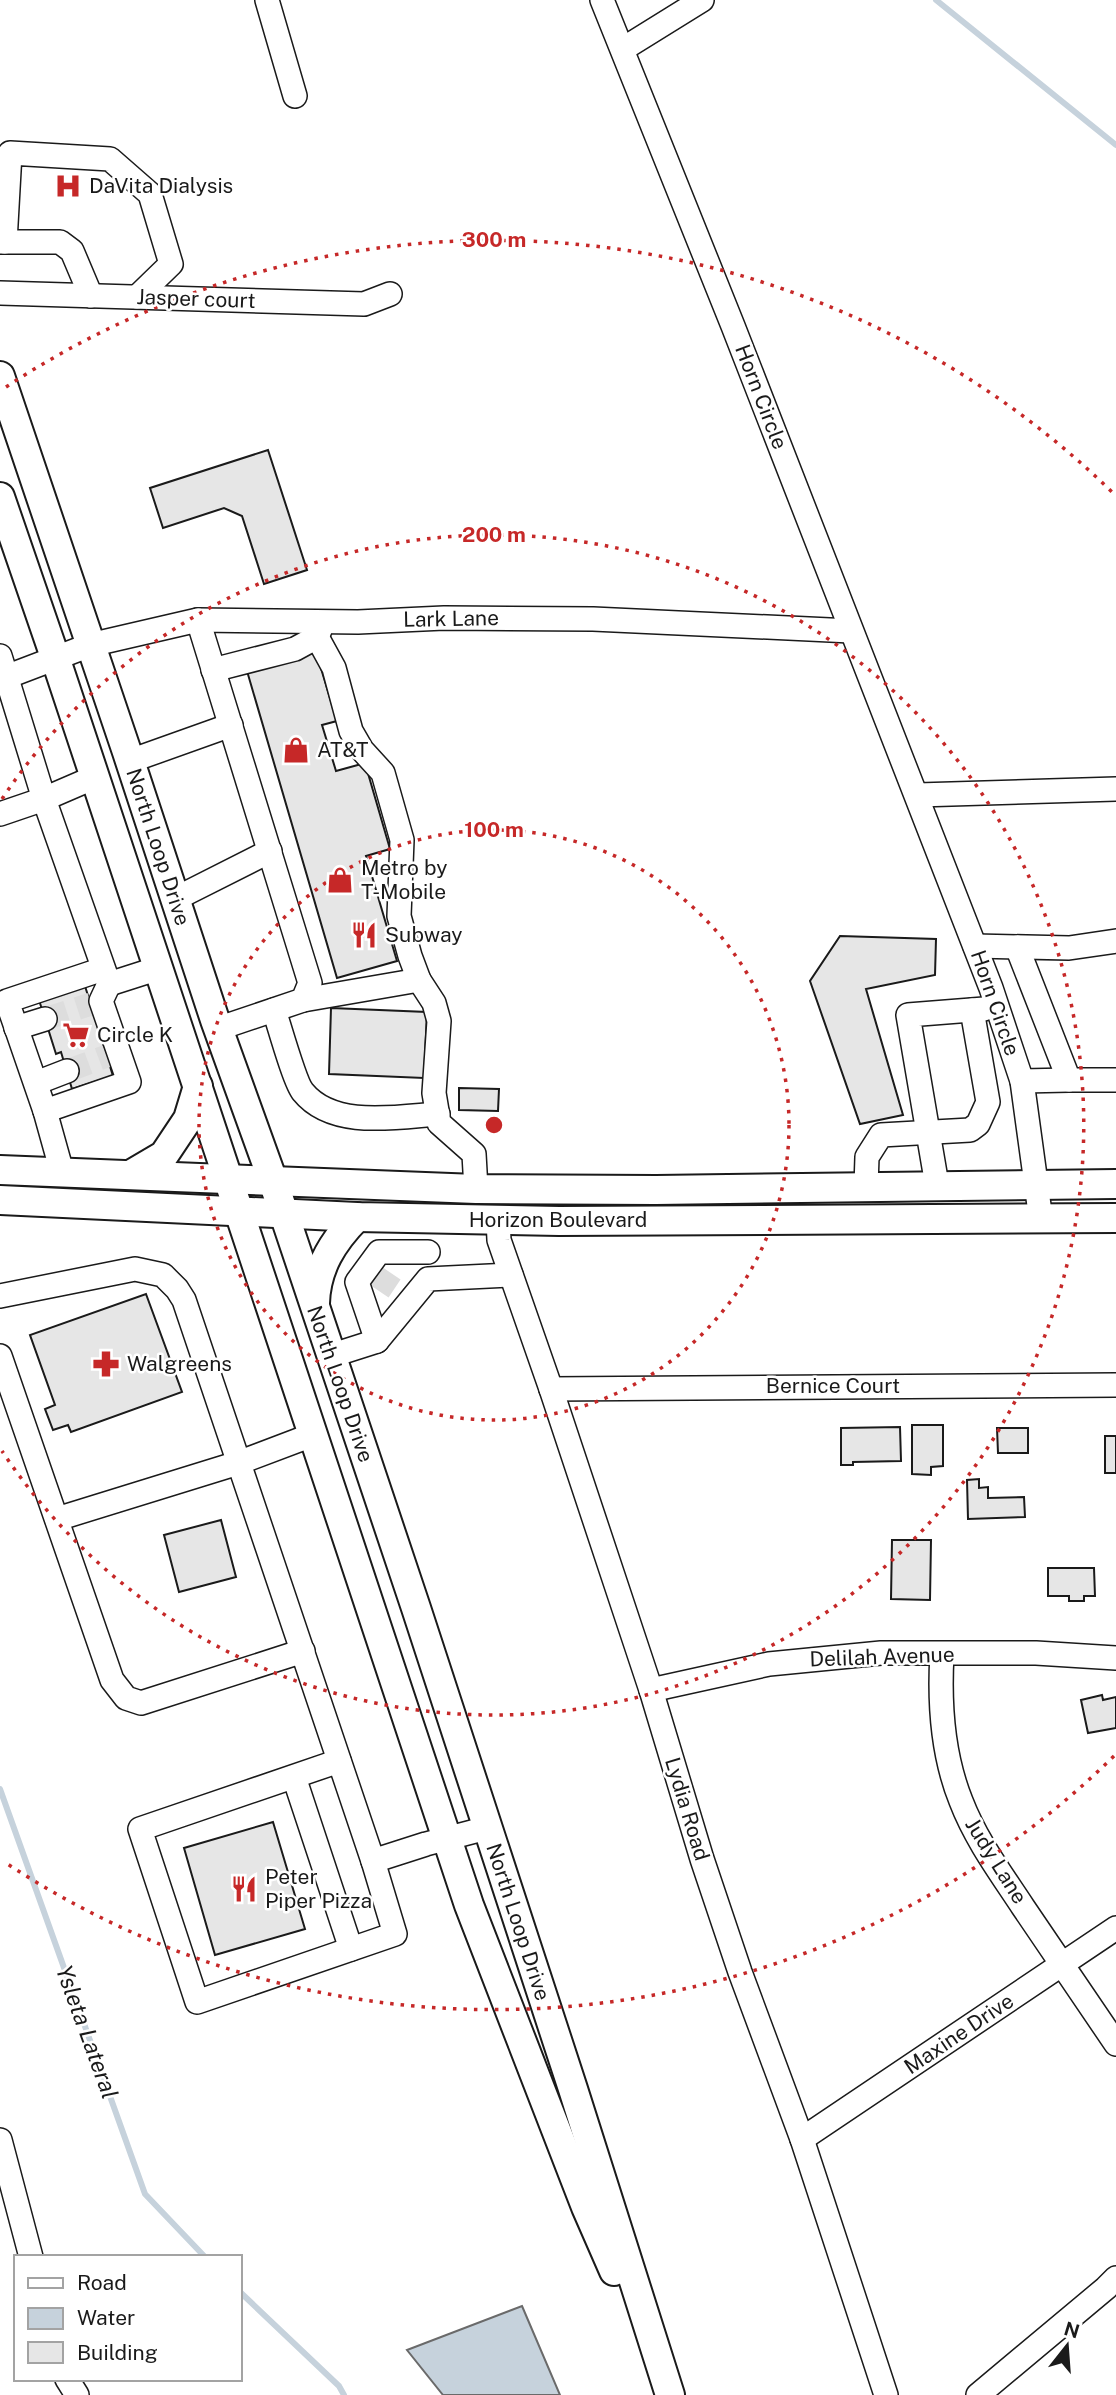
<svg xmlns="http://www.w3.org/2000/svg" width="1116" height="2395" viewBox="0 0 1116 2395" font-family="'Public Sans',sans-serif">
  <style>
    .water { fill: #c6d2dc; stroke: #6a6a6a; stroke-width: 2 }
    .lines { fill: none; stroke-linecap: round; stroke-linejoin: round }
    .stream { stroke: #c6d2dc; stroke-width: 6 }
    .building { fill: #e6e6e6; stroke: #1a1a1a; stroke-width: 2 }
    .minor-tunnel { stroke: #ddd; stroke-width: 23; stroke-dasharray: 23 11; stroke-linecap: butt }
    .minor-casing { stroke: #1a1a1a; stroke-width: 26 }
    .major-casing { stroke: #1a1a1a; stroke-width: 32 }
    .minor { stroke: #fff; stroke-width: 23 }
    .major { stroke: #fff; stroke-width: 28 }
    .ring { fill: none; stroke: #c62828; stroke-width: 3.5; stroke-dasharray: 3.5 7 }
    .labels { text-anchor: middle; stroke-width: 5; stroke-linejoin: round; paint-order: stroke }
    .poi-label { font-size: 21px; fill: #1a1a1a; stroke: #fff; text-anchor: start }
    .street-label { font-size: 21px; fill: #1a1a1a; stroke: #fff }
    .water-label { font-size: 23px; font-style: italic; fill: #1a1a1a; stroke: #fff }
    .centre { fill: #c62828; stroke: #fff; stroke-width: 3.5 }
    .ring-label { font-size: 21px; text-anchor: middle; font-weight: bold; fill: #c62828; stroke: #fff; stroke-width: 5; stroke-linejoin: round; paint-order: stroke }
  </style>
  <rect width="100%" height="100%" fill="#fff"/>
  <!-- water -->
  <polygon class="water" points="522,2306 560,2395 443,2395 407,2350"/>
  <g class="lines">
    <!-- stream -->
    <g class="stream">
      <polyline points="936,0 1116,145"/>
      <polyline points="0,1789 145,2194 205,2257"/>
      <polyline points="240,2292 339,2386 344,2395"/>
    </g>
  </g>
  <!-- building -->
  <g class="building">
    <polygon points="268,450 307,570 264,584 242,516 224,508 163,528 150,488"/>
    <polygon points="316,652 337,721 322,725 336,771 365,763 390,849 366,856 397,961 337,978 247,671"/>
    <polygon points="840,936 936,939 935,975 866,989 903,1115 860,1124 810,981"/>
    <polygon points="85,986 113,1076 72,1089 61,1052 56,1054 39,1000"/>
    <polygon points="331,1008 427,1012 424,1078 329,1074"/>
    <polygon points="459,1088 499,1089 498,1111 459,1110"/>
    <polygon points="146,1294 182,1392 71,1432 68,1425 53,1430 45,1409 55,1405 30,1335"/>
    <polygon points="912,1425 943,1425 943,1466 931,1467 931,1475 912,1474"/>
    <polygon points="900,1427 901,1461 853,1462 853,1465 841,1465 841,1428"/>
    <polygon points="997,1428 1028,1428 1028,1453 998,1453"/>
    <rect x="1105" y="1436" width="11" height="37"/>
    <polygon points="979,1479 979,1488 988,1487 988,1498 1024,1497 1025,1517 968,1519 967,1480"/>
    <polygon points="221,1520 236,1577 179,1592 164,1535"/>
    <polygon points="892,1540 931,1540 930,1600 891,1599"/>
    <polygon points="1048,1568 1094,1568 1095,1596 1084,1596 1084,1601 1069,1601 1069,1596 1048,1596"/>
    <polygon points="1102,1695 1103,1700 1116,1697 1116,1728 1088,1733 1081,1700"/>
    <polygon points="273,1822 305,1929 215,1955 184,1848"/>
  </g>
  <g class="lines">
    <!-- minor-tunnel -->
    <g class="minor-tunnel">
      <polyline points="45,1019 91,1004"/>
      <polyline points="67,1071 107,1056"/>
      <polyline points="379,1291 391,1273"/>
    </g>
    <!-- minor casing -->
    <g class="minor-casing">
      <g id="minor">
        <polyline points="267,0 295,96"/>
        <polyline points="602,0 733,326 991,988 1022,1081 1041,1220"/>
        <polyline points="623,49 702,0"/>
        <polyline points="0,242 60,242 72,251 91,296"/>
        <polyline points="5,242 10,153 110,159 150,194 171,264 137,297"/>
        <polyline points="0,293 364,304 390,294"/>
        <polyline points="198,620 310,983 303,1000 217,1029"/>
        <polyline points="317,637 334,668 351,731 362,750 383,773 402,840 399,916 410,956 419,980 434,1003 439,1021 434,1093 439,1123 474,1154 476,1189"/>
        <polyline points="0,656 44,799 109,984 159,968"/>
        <polyline points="213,670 295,649 317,637 322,625"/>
        <polyline points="6,677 90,645 198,620 358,622 444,618 593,619 851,631"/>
        <polyline points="130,761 231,725"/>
        <polyline points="918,795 1116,789"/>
        <polyline points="0,814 44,799 95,777"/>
        <polyline points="175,899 270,851"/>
        <polyline points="975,946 1069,948 1116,941"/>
        <polyline points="1017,947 1069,1080 1116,1080"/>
        <polyline points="303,1000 419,980"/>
        <path d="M 274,1010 C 279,1025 295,1083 303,1092 C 333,1129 396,1117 438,1114"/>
        <polyline points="16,1028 45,1019"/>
        <polyline points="1022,1081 1069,1080"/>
        <polyline points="36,1083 67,1071"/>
        <polyline points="45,1111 129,1082 101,1001 109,984"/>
        <polyline points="62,1172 45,1111 7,1001 103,969"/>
        <polyline points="937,1185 908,1015 984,1009"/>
        <polyline points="866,1186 867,1157 881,1135 970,1130 978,1124 988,1102 972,1010"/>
        <polyline points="498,1219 499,1240 551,1389 651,1690 702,1859 740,1972 802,2139 886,2395"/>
        <polyline points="0,1296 135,1269 163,1275 177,1289 184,1300 373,1861 426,1844 487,1828"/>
        <polyline points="377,1341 357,1282 379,1252 428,1252"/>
        <polyline points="0,1356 112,1680 126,1698 141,1703 303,1651"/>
        <polyline points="330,1356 377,1341 428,1279 511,1275"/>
        <polyline points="551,1389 1116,1385"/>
        <polyline points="57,1519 238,1463 312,1435"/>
        <path d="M 942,1654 C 939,1704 942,1754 961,1801 C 976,1840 1000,1872 1023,1907 C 1054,1952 1085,1998 1116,2044"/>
        <polyline points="651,1690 769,1664 881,1653 1036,1653 1116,1658"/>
        <polyline points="339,1761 140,1829 197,2002 395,1934 373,1861"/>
        <polyline points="294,1777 351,1949"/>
        <polyline points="802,2139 1116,1928"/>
        <polyline points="0,2140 31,2257"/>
        <polyline points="67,2379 77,2395"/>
        <polyline points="978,2395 1106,2288 1116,2278"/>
      </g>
    </g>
    <!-- major casing -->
    <g class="major-casing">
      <g id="major">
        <polyline points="0,376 127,752 215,1020 273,1181 416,1608 573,2089 670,2395"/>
        <polyline points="0,497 55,657 469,1905 586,2207 614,2271"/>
        <polyline points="0,1170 476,1189 656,1190 1116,1184"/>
        <polyline points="130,1175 164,1155 188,1119 198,1086"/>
        <polyline points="0,1200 357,1217 559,1221 1116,1218"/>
        <path d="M 315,1303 C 316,1268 333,1241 357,1217"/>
      </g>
    </g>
    <!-- minor -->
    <use href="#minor" class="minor"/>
    <!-- major -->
    <use href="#major" class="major"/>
  </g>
  <!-- distance rings -->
  <g class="ring">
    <circle cx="494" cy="1125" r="295"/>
    <path d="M2 799A590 590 0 1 1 2 1451"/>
    <path d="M1114 1756A885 885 0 0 1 6 1863M6 387A885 885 0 0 1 1114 494"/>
  </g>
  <!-- icons -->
  <defs>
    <g id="hospital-bare" transform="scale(2.1)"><path d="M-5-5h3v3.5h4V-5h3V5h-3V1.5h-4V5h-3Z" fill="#c62828" stroke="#fff" stroke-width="2.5" paint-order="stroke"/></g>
    <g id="shop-bare" transform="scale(2.1)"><path d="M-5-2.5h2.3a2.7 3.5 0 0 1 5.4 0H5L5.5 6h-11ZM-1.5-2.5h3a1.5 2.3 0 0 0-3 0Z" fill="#c62828" stroke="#fff" stroke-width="2.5" paint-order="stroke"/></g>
    <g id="restaurant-bare" transform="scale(2.1)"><path d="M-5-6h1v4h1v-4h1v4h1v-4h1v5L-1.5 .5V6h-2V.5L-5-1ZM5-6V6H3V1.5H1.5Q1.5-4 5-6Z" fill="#c62828" stroke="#fff" stroke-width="2.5" paint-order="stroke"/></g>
    <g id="supermarket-bare" transform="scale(2.1)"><path d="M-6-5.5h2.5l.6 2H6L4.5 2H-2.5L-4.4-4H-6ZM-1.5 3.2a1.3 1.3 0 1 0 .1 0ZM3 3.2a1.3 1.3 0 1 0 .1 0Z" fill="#c62828" stroke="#fff" stroke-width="2.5" paint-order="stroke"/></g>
    <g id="pharmacy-bare" transform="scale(2.1)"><path d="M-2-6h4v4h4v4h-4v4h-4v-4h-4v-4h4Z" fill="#c62828" stroke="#fff" stroke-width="2.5" paint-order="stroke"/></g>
  </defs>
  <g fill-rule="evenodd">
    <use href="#hospital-bare" x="68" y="186"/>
    <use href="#shop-bare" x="296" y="750"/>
    <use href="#shop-bare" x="340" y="880"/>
    <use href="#restaurant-bare" x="364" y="935"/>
    <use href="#supermarket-bare" x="76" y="1035"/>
    <use href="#pharmacy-bare" x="106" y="1364"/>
    <use href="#restaurant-bare" x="244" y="1889"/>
  </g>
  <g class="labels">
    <!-- poi labels -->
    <g class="poi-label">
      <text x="89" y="193">DaVita Dialysis</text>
      <text x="317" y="757">AT&amp;T</text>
      <text x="361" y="875">Metro by<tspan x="361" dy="24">T-Mobile</tspan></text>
      <text x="385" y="942">Subway</text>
      <text x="97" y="1042">Circle K</text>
      <text x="127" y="1371">Walgreens</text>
      <text x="265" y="1884">Peter<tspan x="265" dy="24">Piper Pizza</tspan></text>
    </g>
    <!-- street labels -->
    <g class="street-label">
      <text transform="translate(196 299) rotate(2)" y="7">Jasper court</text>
      <text transform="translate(761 397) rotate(69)" y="7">Horn Circle</text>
      <text transform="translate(451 619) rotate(-1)" y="7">Lark Lane</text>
      <text transform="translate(158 847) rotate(72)" y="7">North Loop Drive</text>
      <text transform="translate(995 1003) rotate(71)" y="7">Horn Circle</text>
      <text x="558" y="1227">Horizon Boulevard</text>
      <text transform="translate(340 1384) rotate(71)" y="7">North Loop Drive</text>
      <text x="833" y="1393">Bernice Court</text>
      <text transform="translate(882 1657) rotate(-2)" y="7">Delilah Avenue</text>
      <text transform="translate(687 1809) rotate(73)" y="7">Lydia Road</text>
      <text transform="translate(996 1861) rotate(58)" y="7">Judy Lane</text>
      <text transform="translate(518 1922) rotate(72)" y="7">North Loop Drive</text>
      <text transform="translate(959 2034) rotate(-34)" y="7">Maxine Drive</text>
    </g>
    <!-- water labels -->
    <g class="water-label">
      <text transform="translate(87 2032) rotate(70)" y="8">Ysleta Lateral</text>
    </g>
  </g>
  <circle cx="494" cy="1125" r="10" class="centre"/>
  <g class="ring-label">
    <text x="494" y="247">300 m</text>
    <text x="494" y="542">200 m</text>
    <text x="494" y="837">100 m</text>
  </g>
  <!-- legend -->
  <rect x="14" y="2255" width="228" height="126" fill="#ffffff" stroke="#a3a3a3" stroke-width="2"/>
  <rect x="28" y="2278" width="35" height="10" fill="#ffffff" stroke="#a3a3a3" stroke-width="2"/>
  <text x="77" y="2290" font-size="21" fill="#1a1a1a">Road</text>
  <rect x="28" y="2308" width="35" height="21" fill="#c6d2dc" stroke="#a3a3a3" stroke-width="2"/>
  <text x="77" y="2325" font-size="21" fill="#1a1a1a">Water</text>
  <rect x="28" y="2342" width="35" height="21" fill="#e6e6e6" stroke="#a3a3a3" stroke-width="2"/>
  <text x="77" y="2360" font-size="21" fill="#1a1a1a">Building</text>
  <!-- north arrow -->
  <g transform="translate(1067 2346) rotate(17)" stroke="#ffffff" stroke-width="5" paint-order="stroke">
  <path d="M0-5L12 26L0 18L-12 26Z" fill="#1a1a1a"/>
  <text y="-10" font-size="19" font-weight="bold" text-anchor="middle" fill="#1a1a1a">N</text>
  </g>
</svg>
